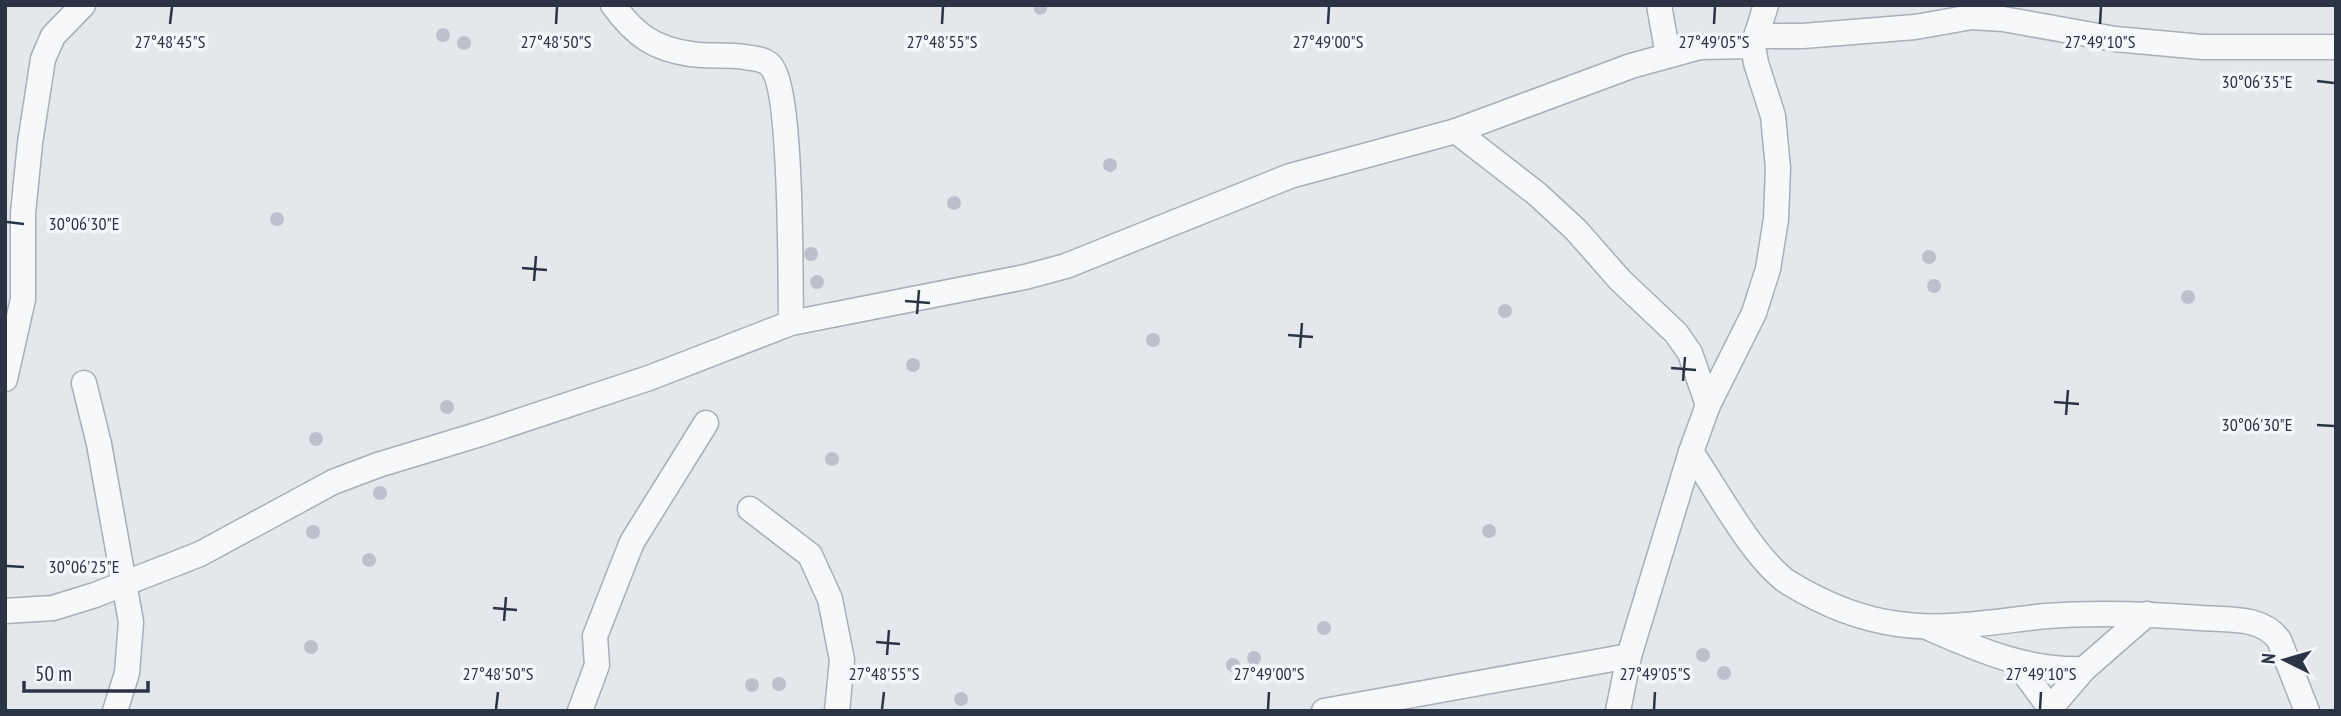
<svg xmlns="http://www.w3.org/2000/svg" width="2341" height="716" viewBox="0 0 2341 716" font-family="'PT Sans Narrow',sans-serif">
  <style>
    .building { fill: #bbc0ca }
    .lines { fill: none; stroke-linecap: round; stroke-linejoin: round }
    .minor-casing { stroke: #a9aeb7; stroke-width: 27 }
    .minor { stroke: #f7f8fa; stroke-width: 24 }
    .ticks { fill: none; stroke: #2b3445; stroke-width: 2.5 }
    .ticks-label { font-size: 18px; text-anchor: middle; fill: #2b3445; stroke: #f4f6f9; stroke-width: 7; stroke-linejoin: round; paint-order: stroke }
  </style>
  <rect width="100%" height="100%" fill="#e4e7ec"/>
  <!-- building -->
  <g class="building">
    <polygon points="1034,5 1047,5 1047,10 1044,14 1038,15 1034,11"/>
    <circle cx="443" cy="35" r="7"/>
    <circle cx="464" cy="43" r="7"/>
    <circle cx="1110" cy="165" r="7"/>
    <circle cx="954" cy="203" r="7"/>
    <circle cx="277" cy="219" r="7"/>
    <circle cx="74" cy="223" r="7"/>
    <circle cx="811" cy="254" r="7"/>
    <circle cx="1929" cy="257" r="7"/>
    <circle cx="817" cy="282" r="7"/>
    <circle cx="1934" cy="286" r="7"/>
    <circle cx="2188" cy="297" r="7"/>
    <circle cx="1505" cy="311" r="7"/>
    <circle cx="1153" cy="340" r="7"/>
    <circle cx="913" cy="365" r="7"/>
    <circle cx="447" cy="407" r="7"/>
    <circle cx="316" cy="439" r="7"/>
    <circle cx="832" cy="459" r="7"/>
    <circle cx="380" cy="493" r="7"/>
    <circle cx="1489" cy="531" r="7"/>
    <circle cx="313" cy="532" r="7"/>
    <circle cx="369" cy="560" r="7"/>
    <circle cx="1324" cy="628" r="7"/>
    <circle cx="311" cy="647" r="7"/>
    <circle cx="1703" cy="655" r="7"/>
    <circle cx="1254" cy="658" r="7"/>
    <circle cx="1233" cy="665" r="7"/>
    <circle cx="1724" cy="673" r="7"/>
    <circle cx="779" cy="684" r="7"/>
    <circle cx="752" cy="685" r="7"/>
    <circle cx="961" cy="699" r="7"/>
  </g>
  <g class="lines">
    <!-- minor casing -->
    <g class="minor-casing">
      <g id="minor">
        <path d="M 613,5 C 635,35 654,49 691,54 C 709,57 727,54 745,57 C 753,59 763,58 770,65 C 793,87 790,281 791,323"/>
        <polyline points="1659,5 1668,55"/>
        <polyline points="1756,36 1803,36 1915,27 1972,17 2003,19 2115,39 2202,47 2336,47"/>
        <polyline points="1456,131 1537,194 1576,230 1620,280 1676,333 1690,353 1708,405"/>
        <polyline points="5,379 23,299 23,213 30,143 43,59 53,36 83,5"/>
        <polyline points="84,383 99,444 131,622 127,673 115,711"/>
        <path d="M 1691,452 C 1716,488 1754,560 1789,583 C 1822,603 1860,619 1898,624 C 1947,631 1998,621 2046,616 C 2098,612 2149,614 2201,618 C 2228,620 2262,616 2279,640 L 2307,711"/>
        <polyline points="750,509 810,555 830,599 842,660 837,711"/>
        <polyline points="5,611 53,608 95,595 200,554 333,482 378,465 480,434 649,378 791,323 1025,277 1066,266 1290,176 1456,131 1631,66 1700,47 1753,46"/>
        <path d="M 1931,629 C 1981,651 2028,671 2084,669"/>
        <polyline points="2017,663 2050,708"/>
        <polyline points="580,711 597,665 595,636 632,542 706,423"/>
        <polyline points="1324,711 1629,656"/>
        <polyline points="1618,711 1629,656 1691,452 1708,405 1754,313 1768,269 1776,219 1778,168 1773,116 1756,63 1753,46 1766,5"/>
        <polyline points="2048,711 2084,669 2147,614"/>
      </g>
    </g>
    <!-- minor -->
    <use href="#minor" class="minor"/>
  </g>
  <!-- ticks -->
  <path class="ticks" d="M 170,24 L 172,7M 556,24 L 557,7M 942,24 L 943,7M 1328,24 L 1329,7M 1714,24 L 1715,7M 2100,24 L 2101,7M 2317,81 L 2334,83M 7,222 L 24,224M 522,268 L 547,270M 534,281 L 536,256M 905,301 L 930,303M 917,314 L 919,290M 1288,335 L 1313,337M 1300,348 L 1302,323M 1671,368 L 1696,370M 1683,381 L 1685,357M 2054,402 L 2079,404M 2066,415 L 2068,390M 2317,425 L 2334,426M 7,566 L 24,567M 493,608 L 517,610M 504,621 L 506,597M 876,642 L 900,644M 887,655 L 889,630M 496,709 L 498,692M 882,709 L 884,692M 1268,709 L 1269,692M 1654,709 L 1655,692M 2040,709 L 2041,692"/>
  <g class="ticks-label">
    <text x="170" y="48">27°48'45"S</text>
    <text x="556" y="48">27°48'50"S</text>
    <text x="942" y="48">27°48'55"S</text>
    <text x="1328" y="48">27°49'00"S</text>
    <text x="1714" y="48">27°49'05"S</text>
    <text x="2100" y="48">27°49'10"S</text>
    <text x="2257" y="88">30°06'35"E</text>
    <text x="84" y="230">30°06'30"E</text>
    <text x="2257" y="431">30°06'30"E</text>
    <text x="84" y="573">30°06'25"E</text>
    <text x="498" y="680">27°48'50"S</text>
    <text x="884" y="680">27°48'55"S</text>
    <text x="1269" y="680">27°49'00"S</text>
    <text x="1655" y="680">27°49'05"S</text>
    <text x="2041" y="680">27°49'10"S</text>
  </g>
  <!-- border -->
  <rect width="2341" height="716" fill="none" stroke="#2b3445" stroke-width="14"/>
  <!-- north arrow -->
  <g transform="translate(2285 660) rotate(275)" stroke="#f4f6f9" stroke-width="5" paint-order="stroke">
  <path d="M0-5L12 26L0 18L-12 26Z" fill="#2b3445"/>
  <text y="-10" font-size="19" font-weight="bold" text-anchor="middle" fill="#2b3445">N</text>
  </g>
  <!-- scale -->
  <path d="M24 681v10h124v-10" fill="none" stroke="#2b3445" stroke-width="3.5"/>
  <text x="35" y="681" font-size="21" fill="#2b3445" stroke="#f4f6f9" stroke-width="5" paint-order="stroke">50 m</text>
</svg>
